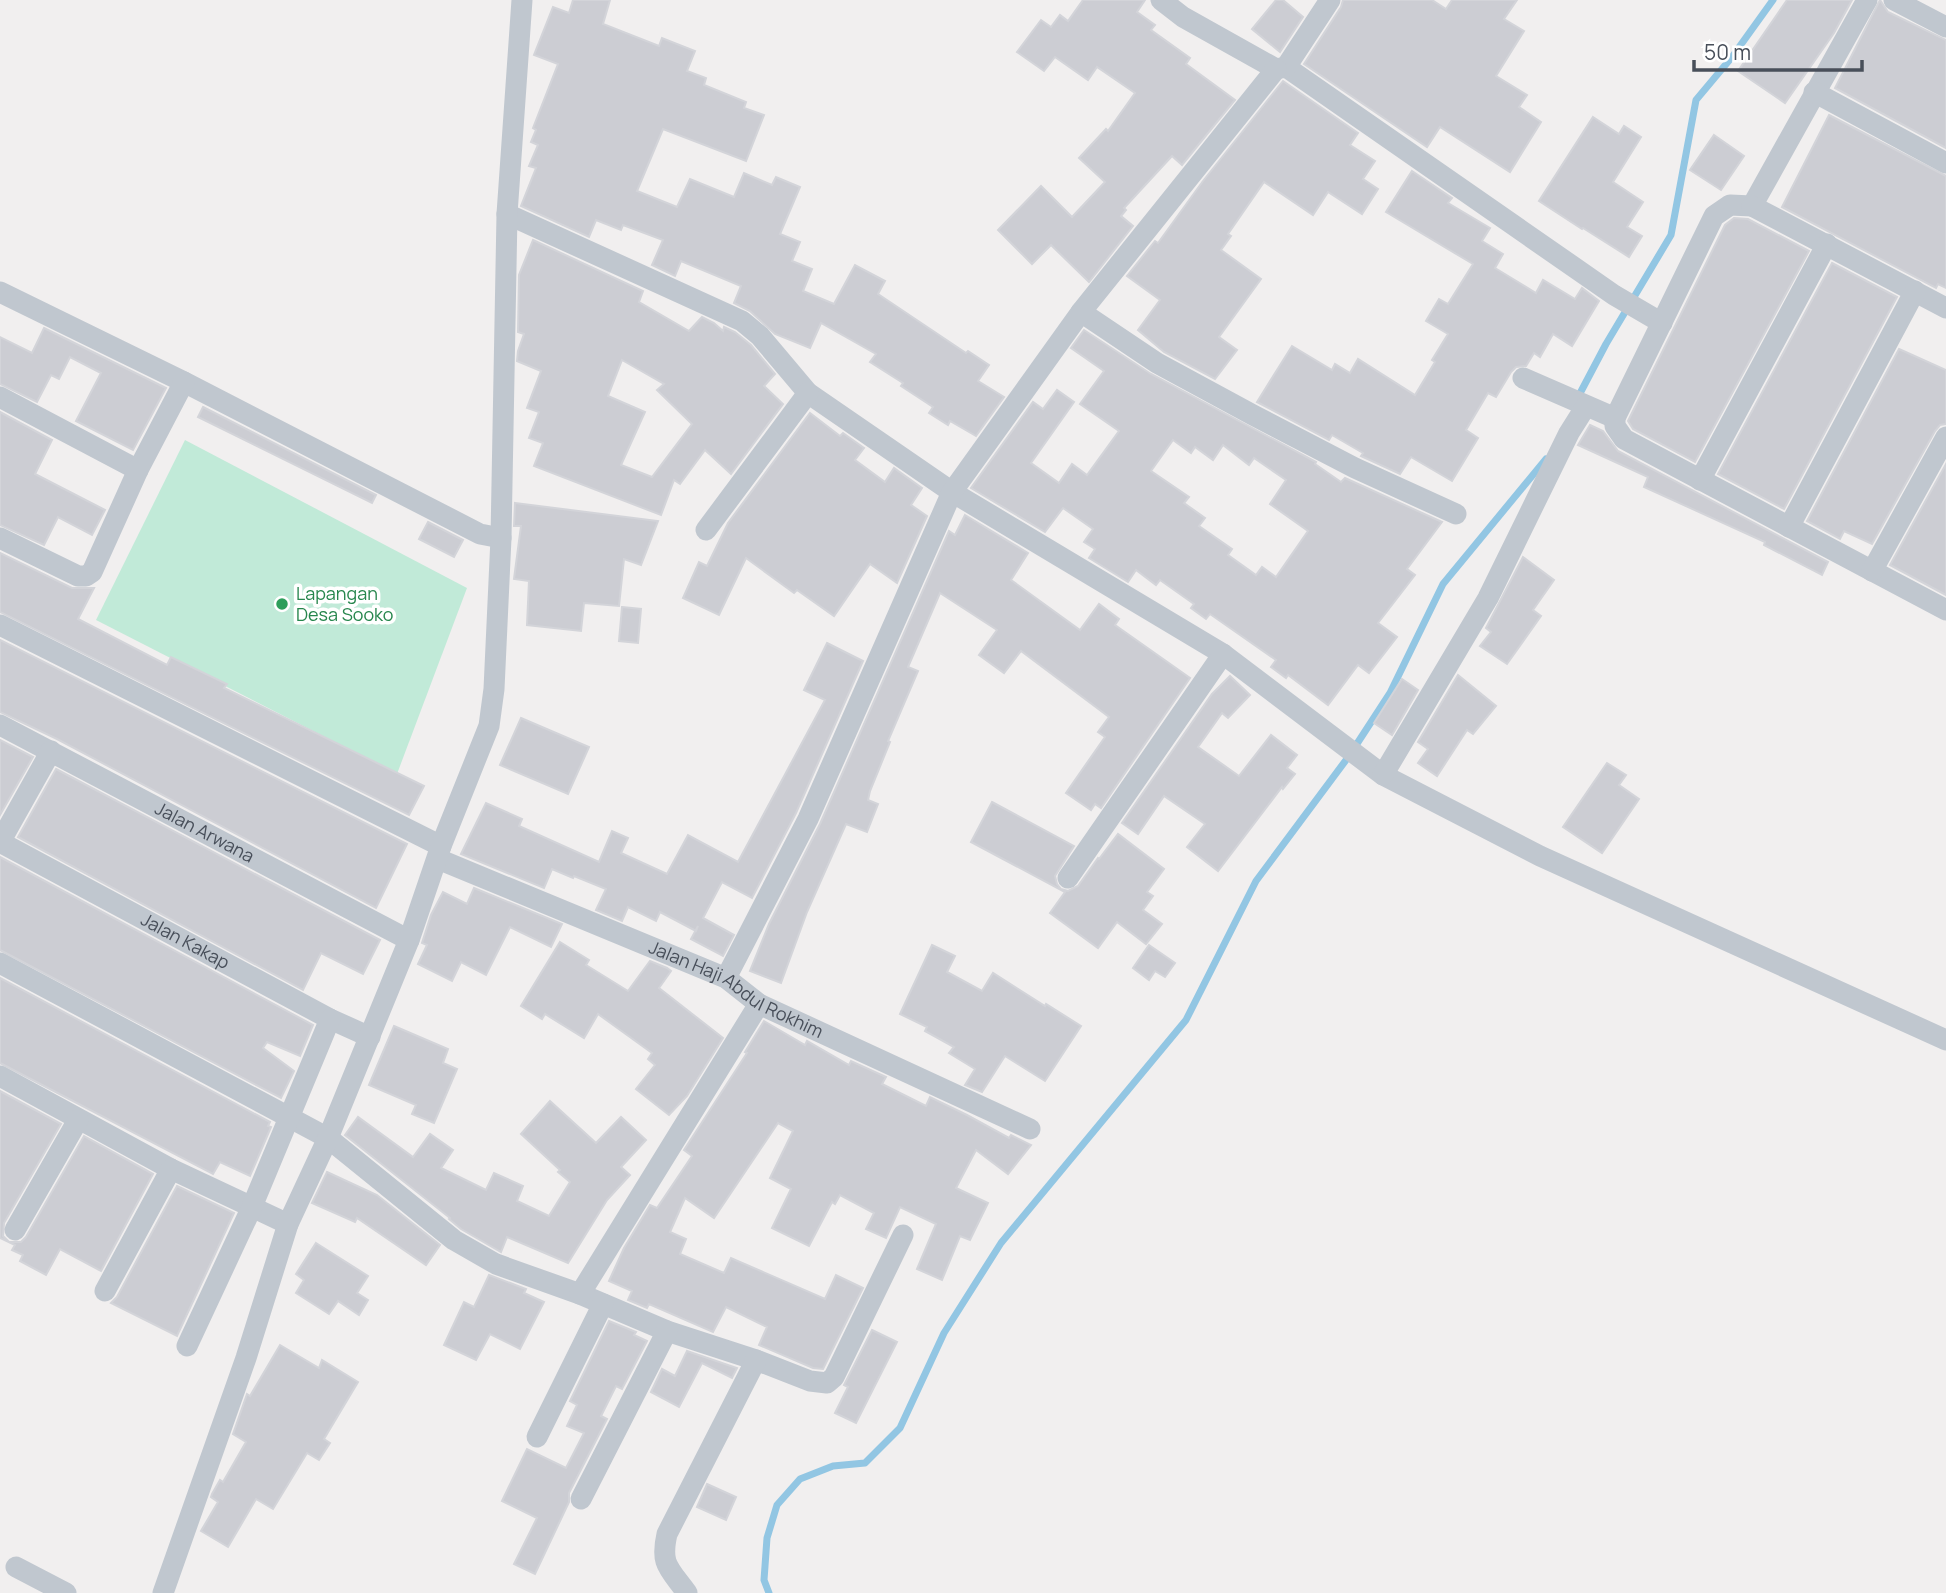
<svg xmlns="http://www.w3.org/2000/svg" width="1946" height="1593" viewBox="0 0 1946 1593" font-family="Manrope,sans-serif">
  <style>
    .green { fill: #c1ead8 }
    .lines { fill: none; stroke-linecap: round; stroke-linejoin: round }
    .stream { stroke: #92c6e3; stroke-width: 7 }
    .building { fill: #cccdd3; stroke: #d3d4d9; stroke-width: 2; fill-rule: evenodd }
    .minor { stroke: #c0c7cf; stroke-width: 21 }
    .leisure-dot { fill: #2e9e5b; stroke: #fff; stroke-width: 2.5 }
    .labels { text-anchor: middle; stroke-width: 7; stroke-linejoin: round; paint-order: stroke }
    .leisure-label { font-size: 18px; fill: #27864d; stroke: #fff; text-anchor: start }
    .street-label { font-size: 18px; fill: #484f5a; stroke: #fff }
  </style>
  <rect width="100%" height="100%" fill="#f1efef"/>
  <!-- green -->
  <polygon class="green" points="185,440 467,588 397,774 96,620"/>
  <g class="lines">
    <!-- stream -->
    <g class="stream">
      <polyline points="1577,399 1606,344 1671,235 1696,100 1732,57 1773,0"/>
      <polyline points="769,1593 764,1580 767,1538 777,1505 800,1479 833,1466 865,1463 900,1428 944,1333 1001,1243 1186,1020 1256,881 1349,756 1390,693 1443,584 1546,459"/>
    </g>
  </g>
  <!-- building -->
  <g class="building">
    <polygon points="573,0 610,0 603,24 659,46 662,38 695,51 687,71 706,78 704,85 746,102 744,108 764,115 746,161 663,129 637,191 677,207 690,179 734,197 744,173 772,185 776,177 800,187 780,234 800,242 792,261 812,269 803,291 834,304 855,265 885,281 878,294 966,353 968,351 989,365 978,381 1004,397 976,436 950,421 948,425 929,413 933,407 901,386 903,383 870,362 876,354 821,323 810,348 775,334 750,311 734,303 741,286 681,261 675,276 652,265 663,240 623,225 621,230 596,220 589,237 521,206 536,168 529,166 538,145 531,142 536,130 533,128 558,64 534,55 553,7 569,13"/>
    <polygon points="1083,0 1145,0 1137,12 1155,25 1151,30 1190,58 1186,64 1235,100 1182,165 1172,156 1124,208 1126,210 1121,216 1133,226 1089,282 1051,245 1032,264 998,230 1041,186 1072,217 1105,182 1079,158 1106,129 1108,131 1135,93 1097,67 1088,80 1055,57 1044,71 1017,52 1041,20 1051,27 1060,15 1068,21"/>
    <polygon points="1276,0 1283,0 1303,17 1280,52 1252,29"/>
    <polygon points="1343,0 1432,0 1446,9 1452,0 1517,0 1504,19 1524,31 1496,76 1527,95 1519,107 1541,122 1510,172 1440,127 1427,147 1304,64 1341,7"/>
    <polygon points="1787,0 1852,0 1834,33 1785,103 1738,71"/>
    <polygon points="1880,0 1888,12 1946,40 1946,148 1835,88"/>
    <polygon points="1283,81 1358,133 1350,145 1375,161 1363,179 1378,189 1362,214 1328,192 1313,215 1264,182 1228,234 1231,236 1221,250 1261,279 1219,337 1237,350 1215,379 1164,352 1138,330 1160,300 1127,276 1155,241 1158,243 1203,181"/>
    <polygon points="1829,115 1946,176 1946,288 1938,284 1936,288 1782,207"/>
    <polygon points="1593,117 1619,134 1624,126 1641,137 1613,182 1643,202 1627,227 1642,236 1629,257 1583,228 1582,229 1539,201"/>
    <polygon points="1714,135 1744,156 1721,190 1690,170"/>
    <polygon points="1412,171 1452,198 1448,203 1490,228 1482,241 1503,254 1495,268 1536,293 1543,280 1575,299 1582,288 1599,301 1572,346 1553,334 1540,357 1534,353 1526,366 1516,367 1511,372 1496,397 1488,393 1466,430 1478,438 1452,481 1411,457 1400,474 1361,456 1363,453 1332,435 1329,440 1257,402 1292,346 1332,370 1335,364 1350,373 1358,359 1415,395 1435,362 1432,360 1448,334 1426,321 1439,299 1448,304 1473,264 1386,212"/>
    <polygon points="1734,218 1748,219 1809,251 1695,462 1633,429 1628,421 1725,225"/>
    <path d="M 533,240 L 643,291 L 639,302 L 689,331 L 702,317 L 714,323 L 723,331 L 724,327 L 735,332 L 751,345 L 775,374 L 764,386 L 783,404 L 731,474 L 705,450 L 680,484 L 674,480 L 661,515 L 534,466 L 543,443 L 529,438 L 539,412 L 527,408 L 541,371 L 517,361 L 518,351 L 524,334 L 518,332 L 519,275 ZM 622,360 L 664,384 L 657,390 L 692,424 L 652,477 L 621,465 L 645,412 L 608,396 Z"/>
    <polygon points="1832,263 1897,297 1784,509 1718,474"/>
    <polygon points="44,328 166,388 133,450 76,421 101,373 70,357 59,379 51,375 37,402 0,384 0,337 32,353"/>
    <path d="M 1084,330 L 1151,374 L 1316,462 L 1315,464 L 1341,482 L 1345,478 L 1442,522 L 1407,569 L 1415,575 L 1378,623 L 1397,637 L 1369,673 L 1358,665 L 1328,705 L 1288,675 L 1286,678 L 1271,667 L 1276,660 L 1210,614 L 1206,619 L 1191,608 L 1194,604 L 1160,580 L 1156,585 L 1136,570 L 1128,582 L 1089,558 L 1095,549 L 1084,542 L 1093,529 L 1063,508 L 1045,532 L 971,488 L 1033,402 L 1043,409 L 1057,390 L 1074,402 L 1031,463 L 1059,483 L 1072,464 L 1087,475 L 1119,431 L 1080,404 L 1104,371 L 1071,348 ZM 1173,440 L 1191,453 L 1195,447 L 1213,460 L 1223,445 L 1249,465 L 1254,458 L 1286,480 L 1270,504 L 1308,531 L 1276,577 L 1262,567 L 1256,575 L 1228,555 L 1232,549 L 1199,526 L 1205,518 L 1184,503 L 1189,497 L 1151,471 Z"/>
    <polygon points="1899,349 1946,370 1946,424 1940,425 1935,431 1872,544 1844,531 1840,539 1807,521"/>
    <polygon points="203,407 376,495 372,503 198,417"/>
    <polygon points="0,412 52,440 35,474 105,510 92,535 58,517 44,545 0,525"/>
    <polygon points="810,413 840,436 843,433 864,448 855,460 885,482 894,468 922,488 911,505 927,516 897,583 870,564 834,616 797,590 794,593 746,558 719,615 683,598 699,562 707,566 728,523"/>
    <polygon points="1590,425 1603,431 1618,451 1828,562 1822,575 1764,545 1765,542 1644,487 1648,477 1578,445"/>
    <polygon points="1946,464 1946,595 1890,565"/>
    <polygon points="515,503 658,521 641,565 624,559 619,606 584,603 581,631 527,625 529,581 514,579 521,526 514,526"/>
    <polygon points="965,515 1028,553 1011,580 1080,630 1099,604 1119,619 1115,625 1190,678 1101,808 1095,804 1091,810 1066,793 1105,737 1098,732 1109,717 1021,651 1004,673 979,655 997,630 940,593 908,667 918,671 888,741 890,742 870,791 868,800 878,804 867,832 846,824 807,912 781,983 750,971 769,924 820,824 949,531 955,535"/>
    <polygon points="428,522 463,540 454,557 419,539"/>
    <polygon points="0,553 72,588 94,588 78,619 167,665 171,657 227,684 224,688 424,786 409,815 0,612"/>
    <polygon points="1523,557 1554,580 1533,610 1541,616 1507,664 1480,646 1491,632 1486,628"/>
    <polygon points="622,607 641,609 638,643 619,641"/>
    <polygon points="0,640 407,844 376,908 57,739 0,712"/>
    <polygon points="827,643 863,661 796,813 752,898 722,882 703,918 734,935 723,956 691,939 698,926 696,931 660,912 656,921 628,907 622,921 596,910 606,889 574,876 573,878 552,869 544,888 461,854 486,803 522,819 519,826 599,862 612,831 628,838 621,853 667,874 688,835 738,862 825,700 804,690"/>
    <polygon points="1458,675 1496,706 1473,734 1467,730 1437,776 1418,763 1428,749 1418,742"/>
    <polygon points="1230,676 1250,695 1228,718 1222,713 1198,747 1239,776 1271,735 1297,755 1287,768 1295,774 1283,789 1282,787 1218,871 1187,847 1205,824 1164,796 1138,834 1122,823 1212,694"/>
    <polygon points="1402,679 1418,690 1392,735 1374,723"/>
    <polygon points="521,718 589,747 568,794 500,765"/>
    <polygon points="0,740 33,757 0,815"/>
    <polygon points="1607,763 1626,775 1619,785 1639,799 1602,853 1563,827"/>
    <polygon points="56,769 380,940 363,974 321,953 303,990 18,837"/>
    <polygon points="992,802 1074,846 1055,876 1057,884 1061,889 1068,891 1078,886 1098,858 1099,859 1118,834 1164,869 1147,892 1153,896 1143,910 1162,924 1146,944 1117,922 1098,948 1050,913 1065,892 971,842"/>
    <polygon points="0,857 313,1025 300,1056 267,1042 263,1048 294,1071 281,1098 0,950"/>
    <polygon points="474,888 562,924 551,947 510,927 486,975 461,962 452,981 418,964 427,945 422,943 431,915 443,892 467,904"/>
    <polygon points="560,942 589,960 586,965 628,991 650,961 667,968 671,971 659,988 723,1038 687,1096 669,1115 636,1089 655,1065 648,1059 652,1053 598,1014 584,1038 545,1014 542,1019 521,1006"/>
    <polygon points="932,945 955,956 947,972 982,991 993,973 1045,1006 1046,1004 1081,1026 1045,1081 1005,1056 982,1092 965,1085 975,1069 949,1053 954,1047 925,1031 927,1027 900,1014"/>
    <polygon points="1149,945 1175,963 1165,977 1155,971 1149,980 1133,968"/>
    <polygon points="0,978 270,1122 268,1126 271,1127 250,1176 220,1162 213,1174 0,1063"/>
    <polygon points="764,1021 805,1045 807,1041 849,1065 851,1061 886,1077 882,1084 926,1106 930,1097 967,1115 1009,1138 1011,1135 1031,1145 1008,1174 976,1150 956,1188 988,1203 970,1240 960,1236 942,1280 917,1269 936,1224 900,1207 886,1238 866,1229 874,1213 840,1195 835,1204 832,1202 809,1246 772,1228 791,1189 770,1178 793,1131 778,1123 714,1218 685,1198 670,1232 686,1239 680,1254 724,1273 731,1258 825,1299 836,1275 863,1288 823,1369 813,1368 759,1345 767,1327 726,1307 713,1332 649,1304 647,1308 628,1300 632,1291 609,1281 624,1248 650,1205 657,1208 692,1156 684,1150 747,1053 745,1052"/>
    <polygon points="394,1026 448,1049 443,1063 457,1069 434,1123 412,1114 416,1105 369,1085"/>
    <polygon points="0,1091 61,1124 4,1223 3,1236 9,1242 21,1242 26,1237 84,1136 153,1174 101,1271 60,1249 46,1275 20,1261 23,1255 12,1250 15,1245 0,1238"/>
    <polygon points="550,1101 596,1143 621,1117 646,1140 621,1167 630,1175 607,1200 568,1263 507,1237 501,1252 461,1229 449,1219 450,1218 345,1135 358,1117 413,1157 430,1134 453,1150 441,1168 486,1190 494,1173 523,1186 517,1201 549,1216 570,1182 558,1172 560,1170 521,1134"/>
    <polygon points="327,1172 377,1195 440,1245 426,1265 357,1218 355,1222 312,1203"/>
    <polygon points="177,1186 234,1213 177,1336 111,1303 117,1297"/>
    <polygon points="316,1243 368,1276 357,1293 368,1300 359,1315 338,1301 329,1314 296,1293 304,1280 296,1274"/>
    <polygon points="489,1275 526,1289 524,1293 544,1302 520,1349 490,1334 476,1360 444,1345 464,1302 474,1307"/>
    <polygon points="609,1321 636,1332 634,1335 647,1341 622,1389 616,1386 601,1416 607,1419 569,1493 569,1502 535,1574 514,1564 537,1518 502,1501 527,1449 566,1468 584,1433 567,1426 577,1405 570,1401"/>
    <polygon points="872,1330 897,1342 856,1423 835,1413 848,1387 844,1385"/>
    <polygon points="280,1345 319,1368 322,1360 358,1382 324,1439 330,1443 319,1460 307,1453 273,1509 256,1499 228,1547 201,1531 218,1502 211,1497 212,1494 220,1480 223,1482 246,1442 233,1434 247,1394 250,1396"/>
    <polygon points="687,1351 737,1368 732,1378 702,1363 679,1407 651,1392 662,1369 675,1376"/>
    <polygon points="707,1484 736,1497 726,1520 697,1507"/>
  </g>
  <g class="lines">
    <!-- minor -->
    <g class="minor">
      <polyline points="1161,0 1183,17 1276,69 1286,67 1614,295 1662,323"/>
      <polyline points="1867,0 1752,206 1730,205 1714,216 1615,418 1615,426 1624,439 1946,610"/>
      <polyline points="1894,0 1946,27"/>
      <polyline points="1286,67 1330,0"/>
      <polyline points="1814,92 1946,163"/>
      <polyline points="1752,206 1946,308"/>
      <polyline points="507,214 742,321 760,336 808,393 952,492 1223,654 1383,775 1540,856 1946,1040"/>
      <polyline points="0,292 184,382 480,534 501,538"/>
      <polyline points="1081,312 1157,363 1253,415 1355,468 1456,514"/>
      <polyline points="1523,378 1615,418"/>
      <polyline points="0,397 138,470"/>
      <polyline points="1700,480 1827,244"/>
      <polyline points="1789,527 1915,291"/>
      <polyline points="706,530 808,393"/>
      <polyline points="0,538 78,576 86,576 92,572 138,470 184,382"/>
      <polyline points="1872,571 1946,437"/>
      <polyline points="0,625 441,846"/>
      <path id="s1" d="M 0,725 L 409,940"/>
      <polyline points="1383,775 1488,598 1569,433 1586,406"/>
      <path id="s2" d="M 0,842 L 330,1019 L 370,1037"/>
      <polyline points="0,842 51,751"/>
      <path id="s3" d="M 438,859 L 726,978 L 759,1004 L 1030,1129"/>
      <polyline points="1068,878 1223,654"/>
      <polyline points="0,963 328,1138 454,1240 496,1264 580,1294 667,1331 756,1360 810,1381 827,1383 834,1377 903,1235"/>
      <polyline points="726,978 808,819 952,492 1081,312 1276,69"/>
      <polyline points="0,1076 171,1169 288,1224"/>
      <polyline points="15,1230 78,1120"/>
      <polyline points="105,1291 171,1169"/>
      <polyline points="580,1294 759,1004"/>
      <polyline points="187,1346 251,1209 330,1019"/>
      <polyline points="537,1437 603,1304"/>
      <polyline points="581,1499 667,1331"/>
      <polyline points="16,1567 66,1593"/>
      <polyline points="163,1593 246,1358 288,1224 328,1138 409,940 441,846 489,726 494,689 501,538 507,214 522,0"/>
      <path d="M 687,1593 C 669,1568 660,1565 667,1534 L 756,1360"/>
    </g>
  </g>
  <!-- markers -->
  <circle class="leisure-dot" cx="282" cy="604" r="7"/>
  <g class="labels">
    <!-- leisure labels -->
    <g class="leisure-label">
      <text x="296" y="600">Lapangan<tspan x="296" dy="21">Desa Sooko</tspan></text>
    </g>
    <!-- street labels -->
    <g class="street-label">
      <text dy="6" stroke="none"><textPath href="#s1" startOffset="231">Jalan Arwana</textPath></text>
      <text dy="6" stroke="none"><textPath href="#s2" startOffset="210">Jalan Kakap</textPath></text>
      <text dy="6" stroke="none"><textPath href="#s3" startOffset="326">Jalan Haji Abdul Rokhim</textPath></text>
    </g>
  </g>
  <!-- scale -->
  <path d="M1694 60v10h168v-10" fill="none" stroke="#484f5a" stroke-width="3.5"/>
  <text x="1704" y="60" font-size="21" fill="#484f5a" stroke="#ffffff" stroke-width="5" paint-order="stroke">50 m</text>
</svg>
